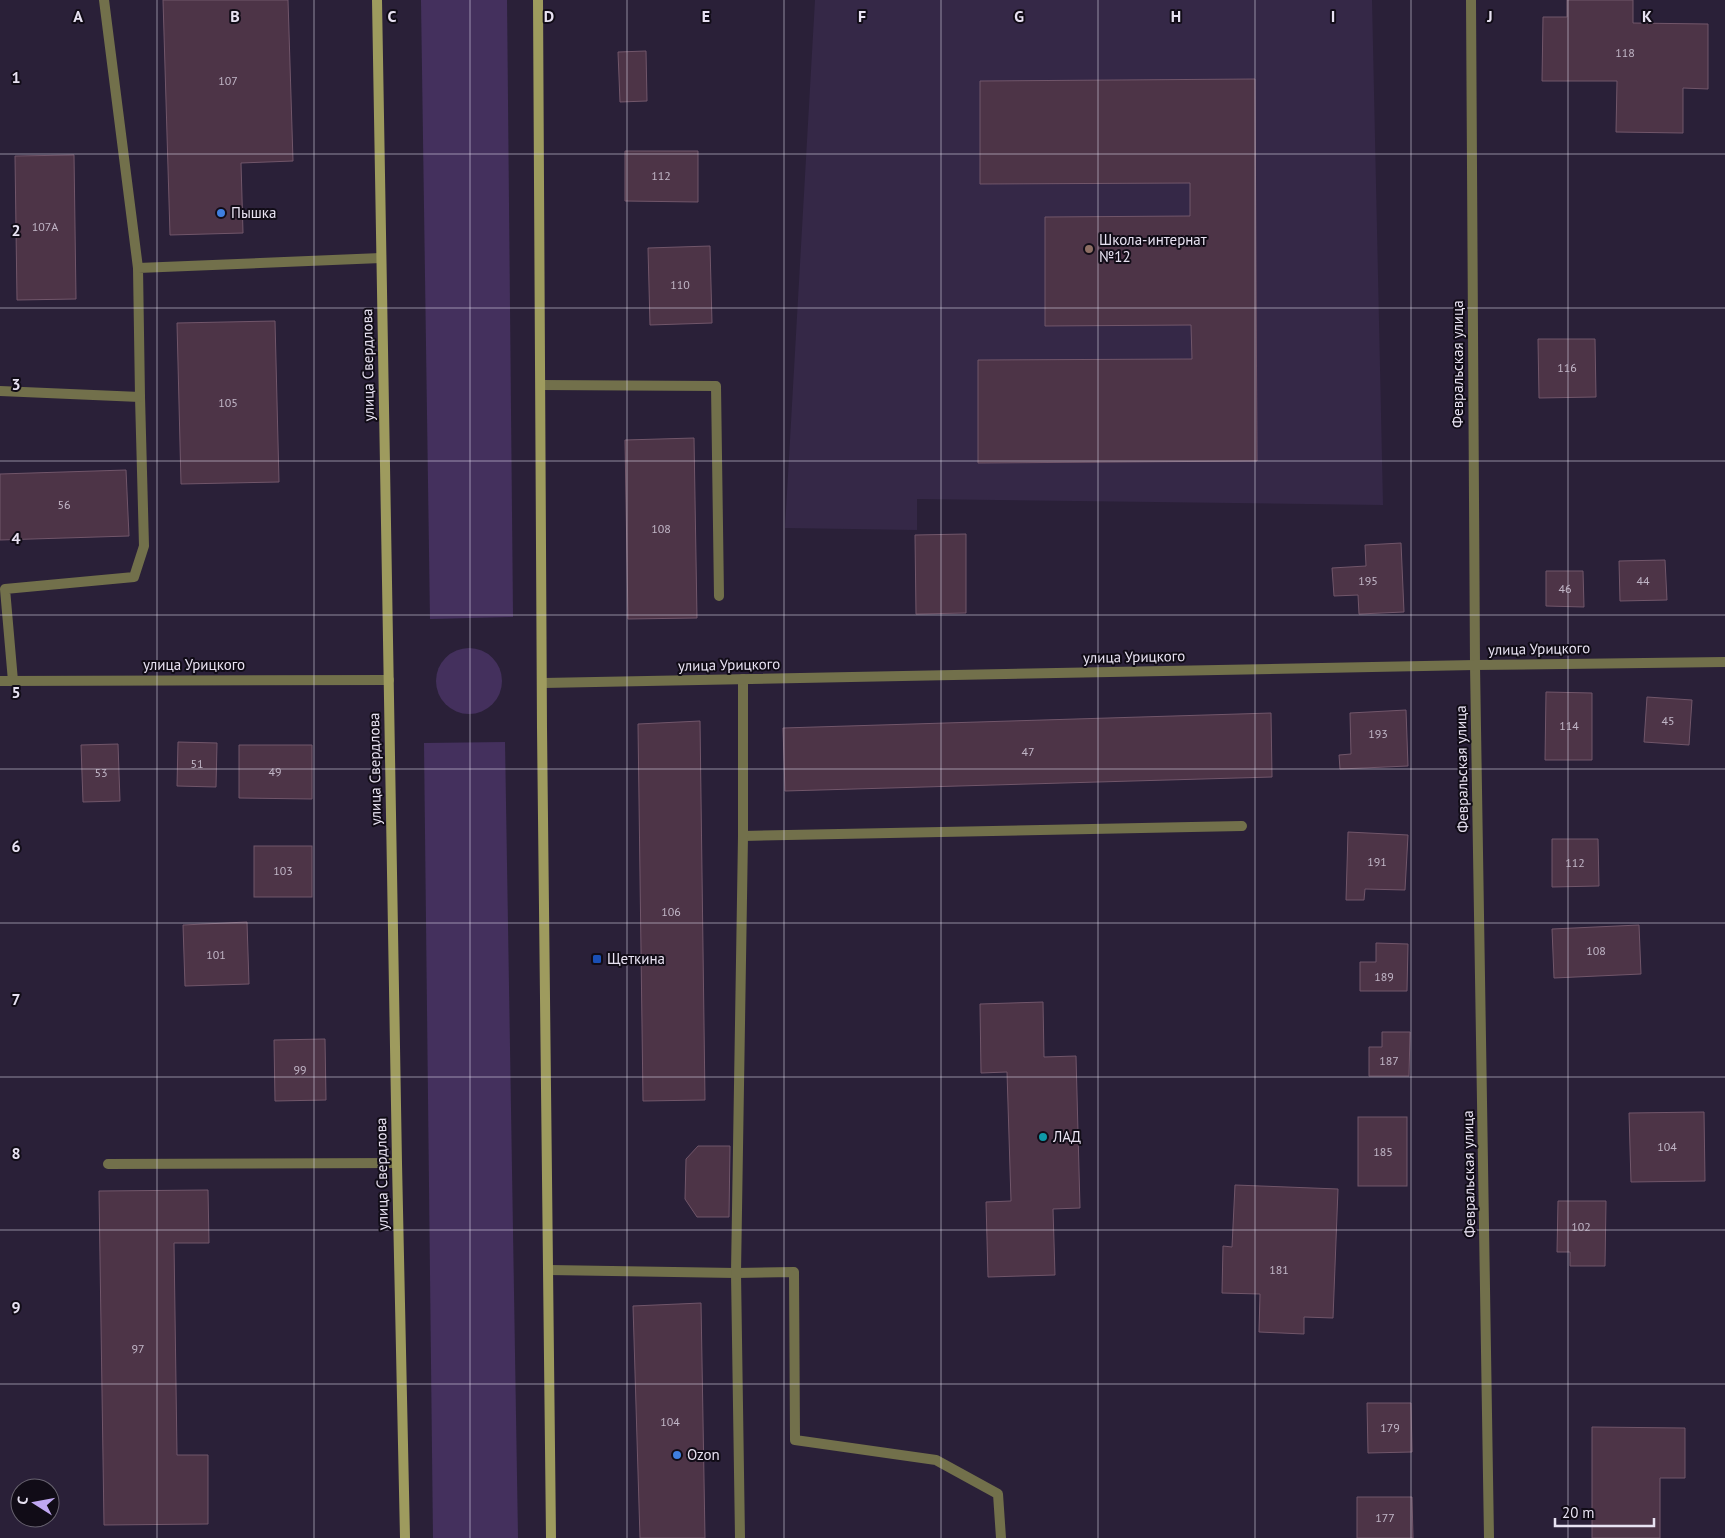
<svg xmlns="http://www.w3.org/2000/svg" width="1725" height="1538" viewBox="0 0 1725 1538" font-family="'PT Sans',sans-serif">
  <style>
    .built { fill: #352847 }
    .green { fill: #44305d }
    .building { fill: #4d3447; stroke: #71566a }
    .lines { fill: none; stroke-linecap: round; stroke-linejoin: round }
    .service { stroke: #72704b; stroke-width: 10 }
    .minor { stroke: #72704b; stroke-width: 10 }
    .secondary { stroke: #9e9b5e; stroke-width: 10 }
    .grid { fill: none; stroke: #e8e2f2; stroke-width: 1; stroke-opacity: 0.55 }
    .shop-dot { fill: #3f7fe0; stroke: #110c17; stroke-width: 2 }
    .education-dot { fill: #8d6e63; stroke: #110c17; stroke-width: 2 }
    .transit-dot { fill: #1a4fb4; stroke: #110c17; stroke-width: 2 }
    .culture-dot { fill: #0f9aa8; stroke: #110c17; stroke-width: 2 }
    .labels { text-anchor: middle; stroke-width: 4; stroke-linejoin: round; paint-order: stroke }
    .number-label { font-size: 12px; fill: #c1b6c7 }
    .poi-label { font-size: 15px; fill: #e8e2f2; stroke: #110c17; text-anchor: start }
    .street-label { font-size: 15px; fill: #e8e2f2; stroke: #110c17 }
    .grid-label { font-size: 16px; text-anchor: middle; font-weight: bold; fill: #e8e2f2; stroke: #110c17; stroke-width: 4; stroke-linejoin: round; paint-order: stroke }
  </style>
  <rect width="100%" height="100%" fill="#2a2038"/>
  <!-- built -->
  <polygon class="built" points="815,0 1372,0 1383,505 917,499 917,530 785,528"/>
  <!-- green -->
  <g class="green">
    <polygon points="421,0 507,0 513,617 430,619"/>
    <circle cx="469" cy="681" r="33"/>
    <polygon points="505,742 518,1538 433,1538 424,743"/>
  </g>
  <!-- building -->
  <g class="building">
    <polygon points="163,0 288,0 293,161 241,163 243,233 170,235"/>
    <polygon points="1567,0 1633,0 1633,23 1708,24 1708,89 1683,88 1683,133 1616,132 1617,81 1542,81 1543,17 1567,17"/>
    <polygon points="646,51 647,101 620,102 618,52"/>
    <polygon points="1255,79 1257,461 978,463 978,360 1192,359 1191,325 1045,326 1045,217 1190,216 1190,183 980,184 980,81"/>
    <polygon points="625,151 698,151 698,202 625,201"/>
    <polygon points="74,155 76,299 17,300 15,156"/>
    <polygon points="710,246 712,323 650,325 648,248"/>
    <polygon points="275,321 279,482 181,484 177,323"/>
    <polygon points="1538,339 1595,339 1596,397 1539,398"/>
    <polygon points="694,438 697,618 628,619 625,440"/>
    <polygon points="126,470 129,536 0,540 0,474"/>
    <polygon points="966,534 966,613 916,614 915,535"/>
    <polygon points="1401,543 1404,612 1359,614 1358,595 1334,596 1332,568 1366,566 1365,545"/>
    <polygon points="1665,560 1667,600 1620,601 1619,561"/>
    <polygon points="1546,571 1583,571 1584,607 1546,606"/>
    <polygon points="1546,692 1592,693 1592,760 1545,760"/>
    <polygon points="1647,697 1692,700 1689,745 1644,742"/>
    <polygon points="1406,710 1408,766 1340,769 1339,755 1351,754 1350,713"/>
    <polygon points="1271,713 1272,777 785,791 783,728"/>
    <polygon points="700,721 705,1100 643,1101 638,724"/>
    <polygon points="178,742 217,743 216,787 177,786"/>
    <polygon points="118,744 120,801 83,802 81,745"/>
    <polygon points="239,745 312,745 312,799 239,798"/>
    <polygon points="1348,832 1408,835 1405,890 1365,889 1364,900 1346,900"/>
    <polygon points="1552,839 1598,839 1599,886 1552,887"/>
    <rect x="254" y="846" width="58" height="51"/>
    <polygon points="247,922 249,984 185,986 183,925"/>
    <polygon points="1639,925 1641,974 1554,978 1552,929"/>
    <polygon points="1376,943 1408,944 1407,991 1360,991 1360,962 1376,962"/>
    <polygon points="1043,1002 1044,1057 1076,1056 1080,1208 1053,1209 1055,1275 988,1277 986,1202 1011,1201 1007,1072 981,1073 980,1004"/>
    <polygon points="1382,1032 1410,1032 1409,1076 1369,1076 1369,1047 1382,1047"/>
    <polygon points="325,1039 326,1100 275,1101 274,1040"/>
    <polygon points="1704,1112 1705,1181 1631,1182 1629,1113"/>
    <rect x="1358" y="1117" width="49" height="69"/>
    <polygon points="698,1146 730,1146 729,1217 697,1217 685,1199 686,1159"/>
    <polygon points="1235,1185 1338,1189 1333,1318 1304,1317 1304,1334 1259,1332 1260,1294 1222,1293 1223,1246 1232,1247"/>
    <polygon points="208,1190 209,1243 174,1243 177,1455 208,1455 208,1524 104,1525 99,1191"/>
    <polygon points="1558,1201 1606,1201 1605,1266 1570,1266 1570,1252 1557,1252"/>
    <polygon points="701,1303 705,1538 640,1538 633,1306"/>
    <polygon points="1367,1403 1411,1403 1412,1452 1368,1453"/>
    <polygon points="1592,1427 1685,1428 1685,1478 1660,1478 1660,1538 1592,1538"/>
    <polygon points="1357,1497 1412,1497 1413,1538 1357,1538"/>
  </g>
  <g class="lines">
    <!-- service -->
    <g class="service">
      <polyline points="104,0 138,268"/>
      <polyline points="541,385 716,386 719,596"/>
      <polyline points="13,681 5,589 134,577 144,546 140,397"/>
      <polyline points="743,836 1242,826"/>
      <polyline points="108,1164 397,1163"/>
      <polyline points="549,1270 736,1273 794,1272 795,1440 936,1460 998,1494 1001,1538"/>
      <polyline points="740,1538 736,1273 743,836 743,679"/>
    </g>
    <!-- minor -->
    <g class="minor">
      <polyline points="1471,0 1475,665 1489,1538"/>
      <polyline points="0,391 140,397 138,268 381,258"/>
      <polyline points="0,681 389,680"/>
      <polyline points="543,683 1475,665 1725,662"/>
    </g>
    <!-- secondary -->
    <g class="secondary">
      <polyline points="377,0 397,1163 405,1538"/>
      <polyline points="538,0 542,728 551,1538"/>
    </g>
  </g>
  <!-- grid -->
  <path class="grid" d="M 157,0 L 157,1538M 314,0 L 314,1538M 470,0 L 470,1538M 627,0 L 627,1538M 784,0 L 784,1538M 941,0 L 941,1538M 1098,0 L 1098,1538M 1255,0 L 1255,1538M 1411,0 L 1411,1538M 1568,0 L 1568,1538M 0,154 L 1725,154M 0,308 L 1725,308M 0,461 L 1725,461M 0,615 L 1725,615M 0,769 L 1725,769M 0,923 L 1725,923M 0,1077 L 1725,1077M 0,1230 L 1725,1230M 0,1384 L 1725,1384"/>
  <!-- markers -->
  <g class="shop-dot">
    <circle cx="221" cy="213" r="5"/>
    <circle cx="677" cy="1455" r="5"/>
  </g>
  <circle class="education-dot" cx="1089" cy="249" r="5"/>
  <rect class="transit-dot" x="592" y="954" width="10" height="10" rx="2.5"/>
  <circle class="culture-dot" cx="1043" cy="1137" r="5"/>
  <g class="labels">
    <!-- number labels -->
    <g class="number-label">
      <text x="1625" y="57">118</text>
      <text x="228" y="85">107</text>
      <text x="661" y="180">112</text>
      <text x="45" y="231">107А</text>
      <text x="680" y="289">110</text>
      <text x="1567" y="372">116</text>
      <text x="228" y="407">105</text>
      <text x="64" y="509">56</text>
      <text x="661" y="533">108</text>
      <text x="1368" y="585">195</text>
      <text x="1643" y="585">44</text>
      <text x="1565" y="593">46</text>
      <text x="1668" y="725">45</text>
      <text x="1569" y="730">114</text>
      <text x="1378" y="738">193</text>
      <text x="1028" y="756">47</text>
      <text x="197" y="768">51</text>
      <text x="275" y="776">49</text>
      <text x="101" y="777">53</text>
      <text x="1377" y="866">191</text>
      <text x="1575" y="867">112</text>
      <text x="283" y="875">103</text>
      <text x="671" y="916">106</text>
      <text x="1596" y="955">108</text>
      <text x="216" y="959">101</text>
      <text x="1384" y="981">189</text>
      <text x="1389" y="1065">187</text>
      <text x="300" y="1074">99</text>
      <text x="1667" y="1151">104</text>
      <text x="1383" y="1156">185</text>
      <text x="1581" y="1231">102</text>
      <text x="1279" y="1274">181</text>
      <text x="138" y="1353">97</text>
      <text x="670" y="1426">104</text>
      <text x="1390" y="1432">179</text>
      <text x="1385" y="1522">177</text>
    </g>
    <!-- poi labels -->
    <g class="poi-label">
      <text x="231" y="218">Пышка</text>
      <text x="1099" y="245">Школа-интернат<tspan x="1099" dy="17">№12</tspan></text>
      <text x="607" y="964">Щеткина</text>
      <text x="1053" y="1142">ЛАД</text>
      <text x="687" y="1460">Ozon</text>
    </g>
    <!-- street labels -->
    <g class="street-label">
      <text transform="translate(1458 364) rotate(-90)" y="5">Февральская улица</text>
      <text transform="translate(368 365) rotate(-91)" y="5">улица Свердлова</text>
      <text transform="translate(1539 649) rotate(-1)" y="5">улица Урицкого</text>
      <text transform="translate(1134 657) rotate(-1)" y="5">улица Урицкого</text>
      <text x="194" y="670">улица Урицкого</text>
      <text transform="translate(729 665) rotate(-1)" y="5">улица Урицкого</text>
      <text transform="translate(375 769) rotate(-91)" y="5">улица Свердлова</text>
      <text transform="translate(1462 769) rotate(-91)" y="5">Февральская улица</text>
      <text transform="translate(382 1174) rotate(-91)" y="5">улица Свердлова</text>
      <text transform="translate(1469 1174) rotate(-91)" y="5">Февральская улица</text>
    </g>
  </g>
  <g class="grid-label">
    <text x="78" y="22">A</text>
    <text x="235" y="22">B</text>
    <text x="392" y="22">C</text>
    <text x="549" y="22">D</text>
    <text x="706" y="22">E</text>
    <text x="862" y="22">F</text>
    <text x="1019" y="22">G</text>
    <text x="1176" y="22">H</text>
    <text x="1333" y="22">I</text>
    <text x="1490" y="22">J</text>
    <text x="1647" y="22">K</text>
    <text x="16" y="83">1</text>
    <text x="16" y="236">2</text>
    <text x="16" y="390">3</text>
    <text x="16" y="544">4</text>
    <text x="16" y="698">5</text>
    <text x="16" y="852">6</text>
    <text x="16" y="1005">7</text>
    <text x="16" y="1159">8</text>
    <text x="16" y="1313">9</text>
  </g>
  <!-- north arrow -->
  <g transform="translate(35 1503) rotate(281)"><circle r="24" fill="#110c17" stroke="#67626f"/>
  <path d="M0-4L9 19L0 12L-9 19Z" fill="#c1a8f3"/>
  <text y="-8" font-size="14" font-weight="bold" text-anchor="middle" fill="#e8e2f2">С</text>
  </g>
  <!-- scale -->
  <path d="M1555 1518v8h99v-8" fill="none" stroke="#e8e2f2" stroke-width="2.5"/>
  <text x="1562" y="1518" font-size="15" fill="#e8e2f2" stroke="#110c17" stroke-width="4" paint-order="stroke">20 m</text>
</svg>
